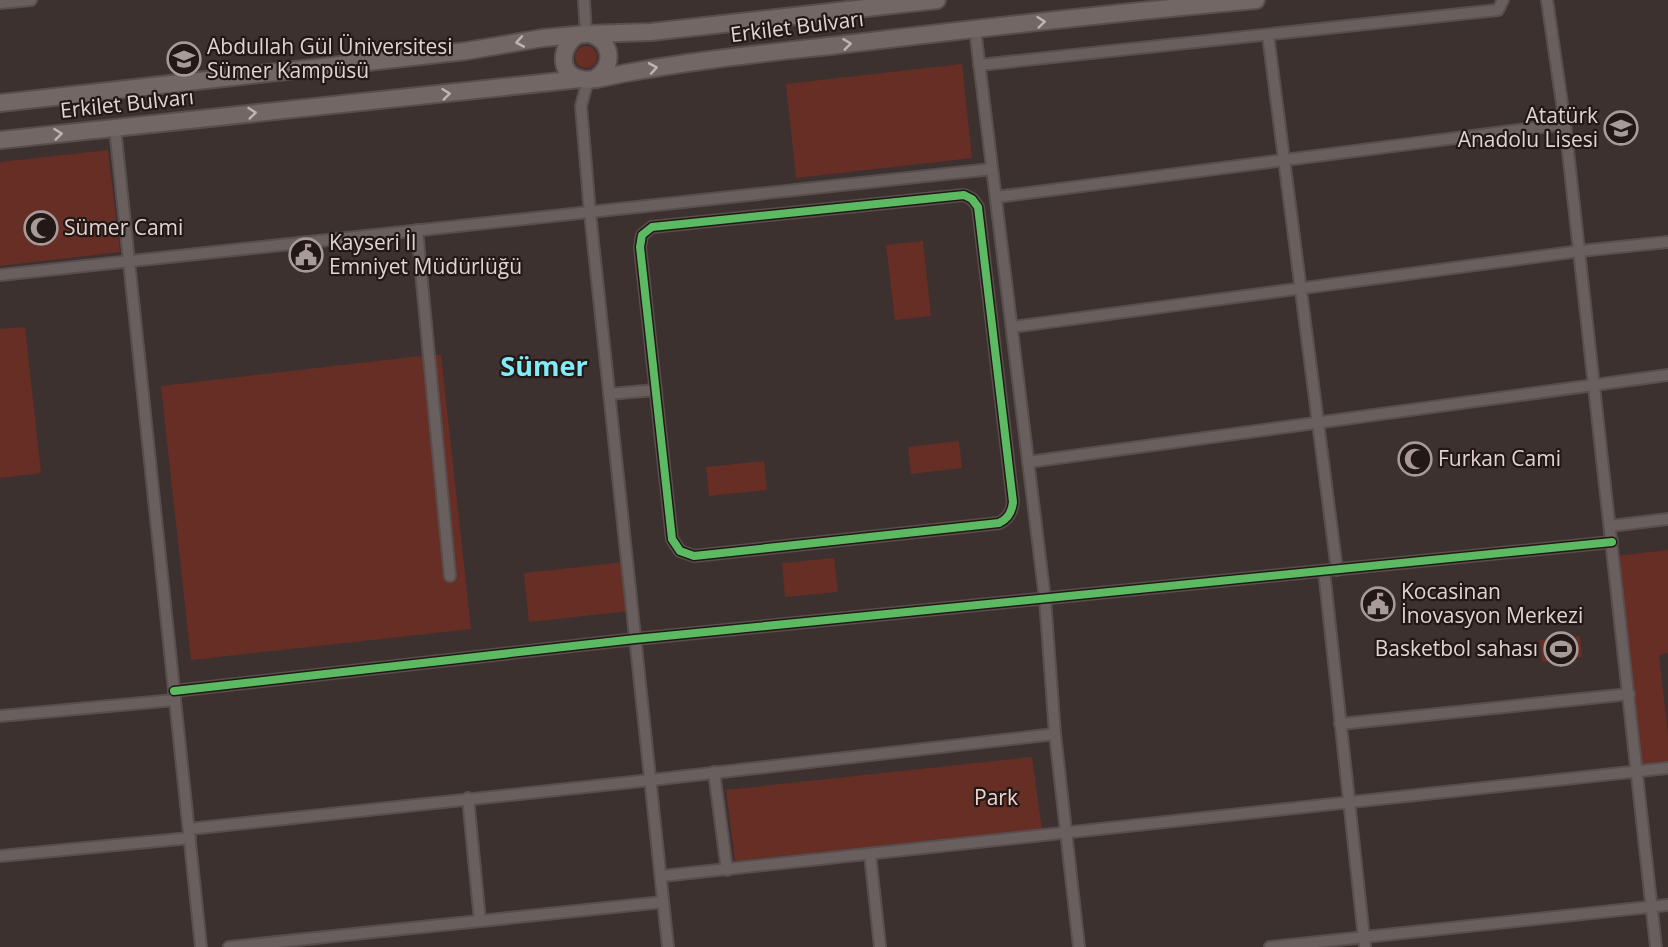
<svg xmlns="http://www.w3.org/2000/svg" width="1668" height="947" viewBox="0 0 1668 947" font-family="'Open Sans',sans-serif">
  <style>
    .green { fill: #672e25 }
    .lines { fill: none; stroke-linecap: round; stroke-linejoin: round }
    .minor-casing { stroke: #584e4d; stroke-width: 14 }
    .primary-casing { stroke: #584e4d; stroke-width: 20 }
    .minor { stroke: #685f5e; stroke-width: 10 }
    .primary { stroke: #736765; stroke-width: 16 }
    .cycleway-casing { stroke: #221816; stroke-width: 11 }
    .cycleway { stroke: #5cba63; stroke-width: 8 }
    .oneway { stroke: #c0b3b0 }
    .labels { text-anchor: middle; stroke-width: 4.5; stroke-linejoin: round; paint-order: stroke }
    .street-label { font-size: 21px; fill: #e1d3d0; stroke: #221816 }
    .poi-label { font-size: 21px; fill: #e1d3d0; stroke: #221816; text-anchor: start }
    .park-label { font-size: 21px; fill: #f0d5d0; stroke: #221816 }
    .district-label { font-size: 27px; font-weight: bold; fill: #81ecf8; stroke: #221816 }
  </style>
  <rect width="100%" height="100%" fill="#3c312f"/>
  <!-- green -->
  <g class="green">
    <circle cx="586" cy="57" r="11"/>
    <polygon points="962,64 972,158 796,178 786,84"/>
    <polygon points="108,150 120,252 0,266 0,162"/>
    <polygon points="923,241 931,316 895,320 886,245"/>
    <polygon points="25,327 41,473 0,478 0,329"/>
    <polygon points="429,355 441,355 471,629 191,660 161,386"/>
    <polygon points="959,441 962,468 911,474 908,447"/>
    <polygon points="764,461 767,490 709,496 706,467"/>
    <polygon points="1668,550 1668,653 1659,655 1668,735 1668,765 1640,768 1615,556"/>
    <polygon points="834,558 838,592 785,597 782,563"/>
    <polygon points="625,562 630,611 529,622 524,573"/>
    <polygon points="1580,636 1582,657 1542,662 1540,640"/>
    <polygon points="1032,757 1042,830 735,861 726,790"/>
  </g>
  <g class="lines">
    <!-- minor casing -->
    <g class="minor-casing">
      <g id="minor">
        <polyline points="584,0 586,34"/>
        <polyline points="1547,0 1565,124 1656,947"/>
        <polyline points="0,3 31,0"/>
        <polyline points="975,29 1045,599 1055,734 1079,947"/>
        <polyline points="1268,35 1337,570"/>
        <polyline points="979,65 1498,10 1503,0"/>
        <polyline points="588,80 581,106 590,213 668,947"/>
        <polyline points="115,128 201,947"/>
        <path d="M 964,195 L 972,199 L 978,207 L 1013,502 C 1012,512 1008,519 999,523 L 694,556 L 680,551 L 672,539 L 640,247 L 642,235 L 652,227 Z"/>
        <polyline points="996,197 1565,124"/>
        <polyline points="417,230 450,576"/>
        <polyline points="0,275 992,169"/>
        <polyline points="1012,327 1580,251 1668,242"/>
        <polyline points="609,394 656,390"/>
        <polyline points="1028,462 1668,375"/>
        <polyline points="1610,526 1668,519"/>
        <polyline points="1324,571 1365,947"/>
        <polyline points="174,691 635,639 1612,542"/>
        <polyline points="0,716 175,700"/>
        <polyline points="1340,724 1629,694"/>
        <polyline points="714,772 727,870"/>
        <polyline points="468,798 480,921"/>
        <polyline points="189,829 651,780 1055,734"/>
        <polyline points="870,854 880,947"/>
        <polyline points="0,856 190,838"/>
        <polyline points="662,876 1668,768"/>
        <polyline points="229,947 663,902"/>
        <polyline points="1270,947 1668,905"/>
      </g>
    </g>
    <!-- primary casing -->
    <g class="primary-casing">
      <g id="primary">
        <path d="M 590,34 C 612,41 615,65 596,78"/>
        <path d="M 578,35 C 560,45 557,74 581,79 C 591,82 614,75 626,73 C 701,59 778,52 855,43 C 988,27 1122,12 1256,0"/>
        <polyline points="0,103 466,51 543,38 586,34 651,32 937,0"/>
        <polyline points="0,140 580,79"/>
      </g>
    </g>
    <!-- minor -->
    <use href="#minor" class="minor"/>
    <!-- primary -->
    <use href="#primary" class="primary"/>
    <!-- cycleway casing -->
    <g class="cycleway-casing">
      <g id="cycleway">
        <path d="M 964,195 L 972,199 L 978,207 L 1013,502 C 1012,512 1008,519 999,523 L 694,556 L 680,551 L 672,539 L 640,247 L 642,235 L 652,227 Z"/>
        <polyline points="174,691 635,639 1612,542"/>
      </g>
    </g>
    <!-- cycleway -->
    <use href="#cycleway" class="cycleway"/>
  </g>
  <!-- one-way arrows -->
  <defs><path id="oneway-chevron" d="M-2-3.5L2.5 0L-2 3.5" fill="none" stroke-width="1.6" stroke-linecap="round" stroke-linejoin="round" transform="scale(1.5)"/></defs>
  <g class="oneway">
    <use href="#oneway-chevron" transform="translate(1041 22) rotate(-6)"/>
    <use href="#oneway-chevron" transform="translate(520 42) rotate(170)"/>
    <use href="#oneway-chevron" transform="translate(847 44) rotate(-7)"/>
    <use href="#oneway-chevron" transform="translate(653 68) rotate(-10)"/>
    <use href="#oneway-chevron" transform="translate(446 94) rotate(-6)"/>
    <use href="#oneway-chevron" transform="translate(252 113) rotate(-6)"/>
    <use href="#oneway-chevron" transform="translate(58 134) rotate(-6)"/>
  </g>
  <!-- icons -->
  <defs>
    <g id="university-ring" transform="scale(1.725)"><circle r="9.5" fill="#221816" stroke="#a79a98" stroke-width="1.5"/><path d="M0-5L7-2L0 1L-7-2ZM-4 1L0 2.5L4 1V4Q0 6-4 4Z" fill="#a79a98"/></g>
    <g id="school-ring" transform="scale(1.725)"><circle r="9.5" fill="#221816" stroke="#a79a98" stroke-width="1.5"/><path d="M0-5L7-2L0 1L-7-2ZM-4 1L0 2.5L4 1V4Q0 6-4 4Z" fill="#a79a98"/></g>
    <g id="mosque-ring" transform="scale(1.725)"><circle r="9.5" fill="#221816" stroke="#a79a98" stroke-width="1.5"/><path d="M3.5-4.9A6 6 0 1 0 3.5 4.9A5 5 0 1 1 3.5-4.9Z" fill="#a79a98"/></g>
    <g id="civic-ring" transform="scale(1.725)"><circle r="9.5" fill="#221816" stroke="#a79a98" stroke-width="1.5"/><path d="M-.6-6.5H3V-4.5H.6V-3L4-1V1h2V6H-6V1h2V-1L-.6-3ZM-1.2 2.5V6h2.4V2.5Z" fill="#a79a98"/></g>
    <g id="stadium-ring" transform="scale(1.725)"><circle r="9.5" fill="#221816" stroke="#a79a98" stroke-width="1.5"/><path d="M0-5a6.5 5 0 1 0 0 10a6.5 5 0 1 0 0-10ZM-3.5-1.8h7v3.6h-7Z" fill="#a79a98"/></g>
  </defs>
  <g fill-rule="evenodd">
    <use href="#university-ring" x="184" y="59"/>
    <use href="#school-ring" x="1621" y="128"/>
    <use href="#mosque-ring" x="41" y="228"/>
    <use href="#civic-ring" x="306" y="255"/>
    <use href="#mosque-ring" x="1415" y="459"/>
    <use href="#civic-ring" x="1378" y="604"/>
    <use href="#stadium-ring" x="1561" y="649"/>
  </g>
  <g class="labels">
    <!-- street labels -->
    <g class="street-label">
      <text transform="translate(797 27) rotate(-7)" y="7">Erkilet Bulvarı</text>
      <text transform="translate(127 104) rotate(-6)" y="7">Erkilet Bulvarı</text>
    </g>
    <!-- poi labels -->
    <g class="poi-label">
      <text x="207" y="54">Abdullah Gül Üniversitesi<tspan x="207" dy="24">Sümer Kampüsü</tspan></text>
      <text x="1598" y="123" text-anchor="end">Atatürk<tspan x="1598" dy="24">Anadolu Lisesi</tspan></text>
      <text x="64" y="235">Sümer Cami</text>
      <text x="329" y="250">Kayseri İl<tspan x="329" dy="24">Emniyet Müdürlüğü</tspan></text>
      <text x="1438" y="466">Furkan Cami</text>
      <text x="1401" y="599">Kocasinan<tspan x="1401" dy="24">İnovasyon Merkezi</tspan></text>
      <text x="1538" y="656" text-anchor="end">Basketbol sahası</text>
    </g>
    <!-- park labels -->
    <g class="park-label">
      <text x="996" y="805">Park</text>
    </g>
    <!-- district labels -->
    <g class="district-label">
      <text x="544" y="376">Sümer</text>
    </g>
  </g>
</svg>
